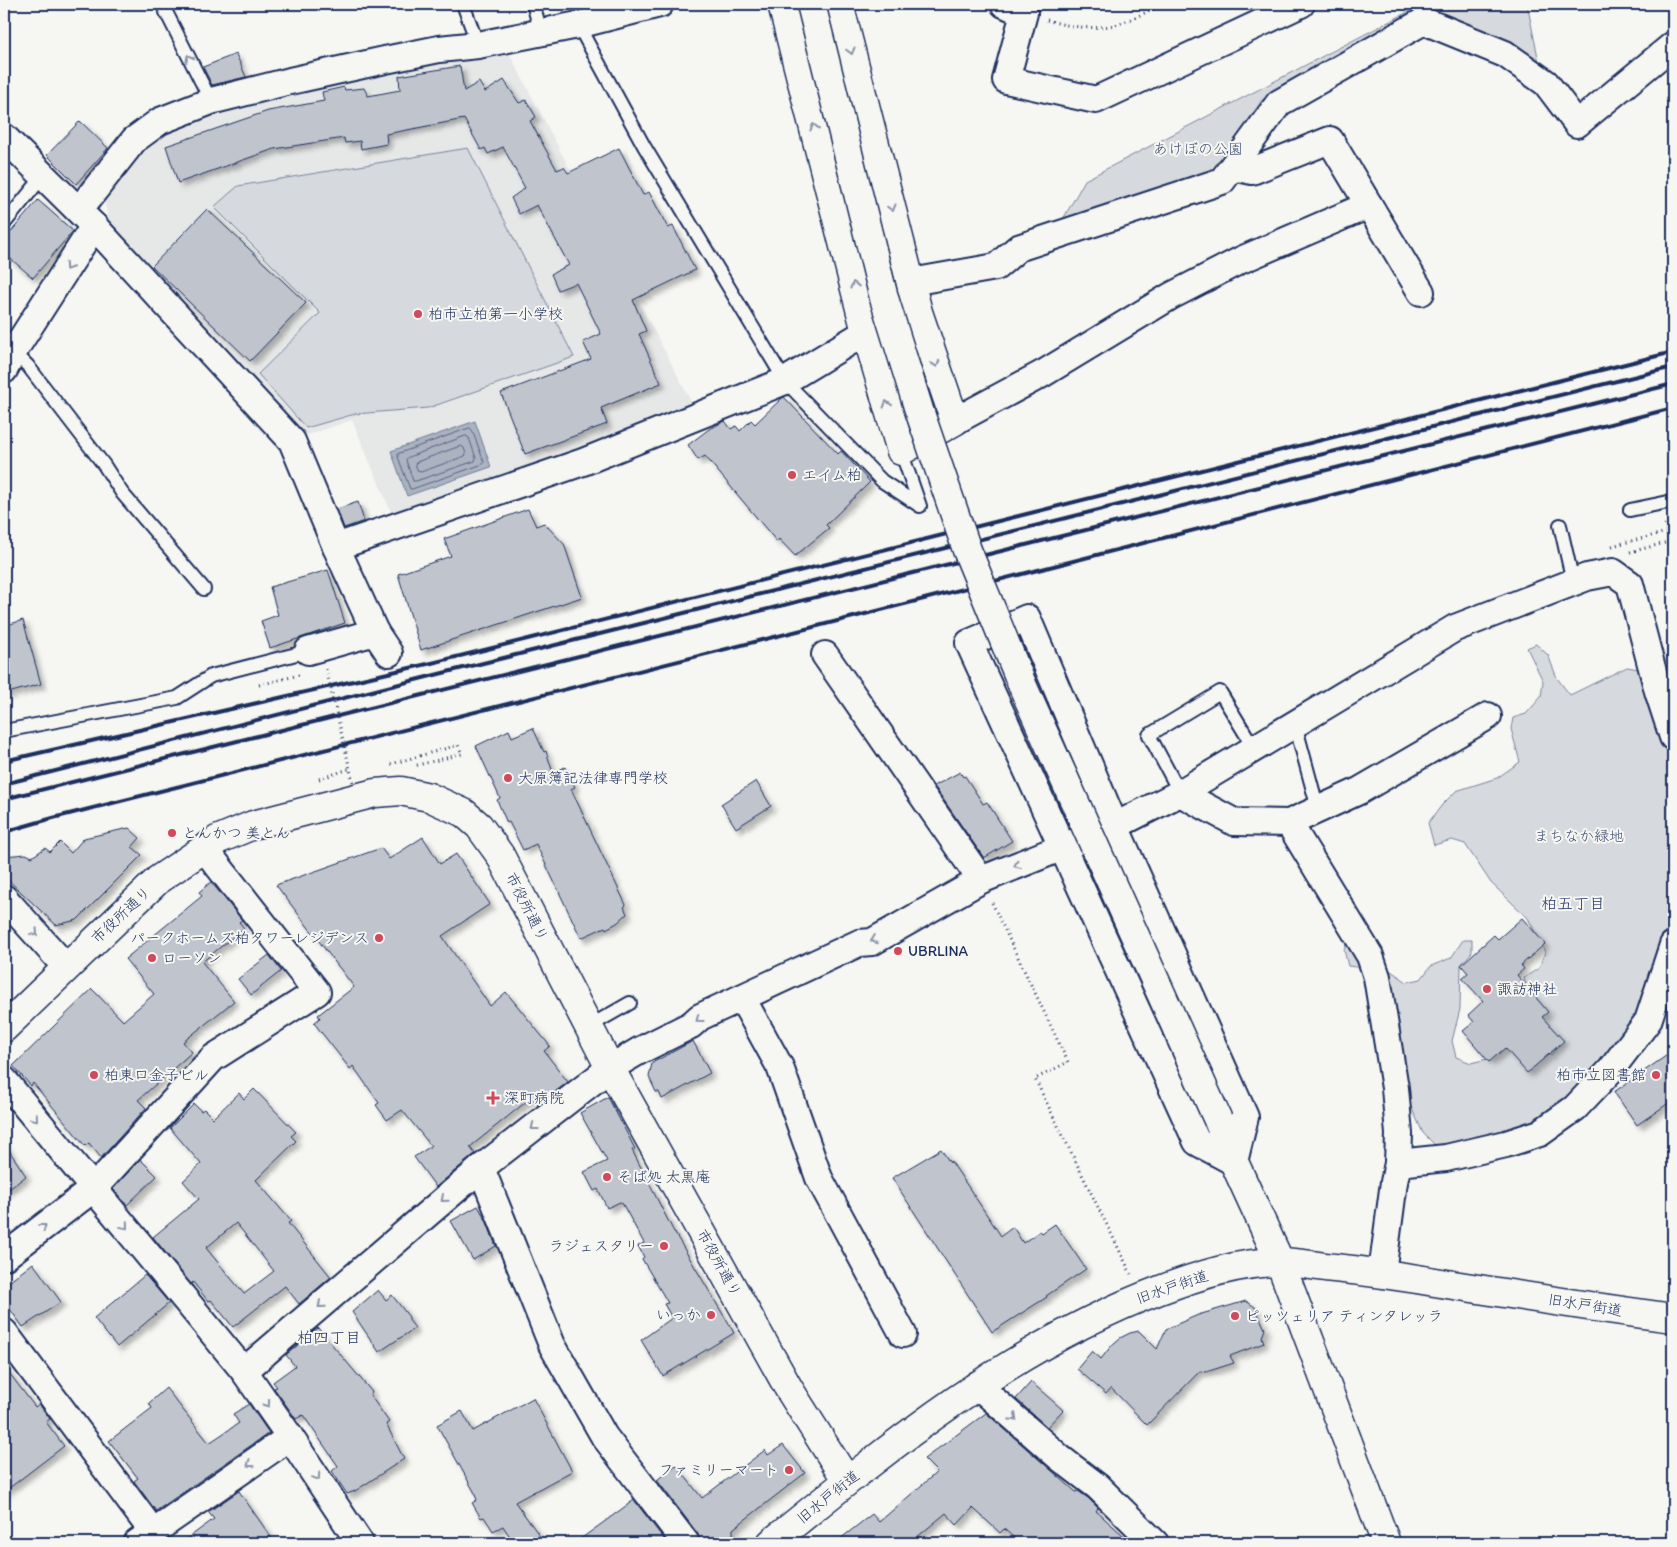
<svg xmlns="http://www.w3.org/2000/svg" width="1677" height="1547" viewBox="0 0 1677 1547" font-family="Itim,'Klee One',sans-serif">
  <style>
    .built { fill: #e6e7e7 }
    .green { fill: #d6d9dd; stroke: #78849e }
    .water { fill: #abb2c0; stroke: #717e99 }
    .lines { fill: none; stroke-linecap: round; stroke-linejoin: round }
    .shore { stroke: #556385; stroke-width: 1 }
    .building { fill: #c0c4cd; stroke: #1b2f5e; fill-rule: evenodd; filter: url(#shadow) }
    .lane-casing { stroke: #1b2f5e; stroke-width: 16 }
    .street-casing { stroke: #1b2f5e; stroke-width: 30 }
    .secondary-casing { stroke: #1b2f5e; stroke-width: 31 }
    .path { stroke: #1b2f5e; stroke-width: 3; stroke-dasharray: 1 4; stroke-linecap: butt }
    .lane { stroke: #f6f6f2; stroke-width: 12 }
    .street { stroke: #f6f6f2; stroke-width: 26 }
    .secondary { stroke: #f6f6f2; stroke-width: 28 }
    .rail { stroke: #1b2f5e; stroke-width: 4 }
    .secondary-bridge-casing { stroke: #1b2f5e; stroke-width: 31; stroke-linecap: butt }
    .path-bridge { stroke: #1b2f5e; stroke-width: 3; stroke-dasharray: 1 4; stroke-linecap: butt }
    .secondary-bridge { stroke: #f6f6f2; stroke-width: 28 }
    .oneway { stroke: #8892a8 }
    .poi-dot { fill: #d1495b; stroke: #f6f6f2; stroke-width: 2 }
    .labels { text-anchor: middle; stroke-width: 4; stroke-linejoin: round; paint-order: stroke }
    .park-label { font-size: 15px; fill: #405177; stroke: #f6f6f2 }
    .poi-label { font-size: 15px; fill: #1b2f5e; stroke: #f6f6f2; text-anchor: start }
    .street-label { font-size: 15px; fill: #1b2f5e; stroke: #f6f6f2 }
    .neighbourhood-label { font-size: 16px; fill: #1b2f5e; stroke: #f6f6f2 }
  </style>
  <defs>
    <filter id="shadow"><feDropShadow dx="4.5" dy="4.5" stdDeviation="2.5" flood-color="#0004"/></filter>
  </defs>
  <rect width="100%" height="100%" fill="#f6f6f2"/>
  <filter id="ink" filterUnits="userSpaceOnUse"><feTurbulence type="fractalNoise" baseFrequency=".02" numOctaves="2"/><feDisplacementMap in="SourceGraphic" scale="10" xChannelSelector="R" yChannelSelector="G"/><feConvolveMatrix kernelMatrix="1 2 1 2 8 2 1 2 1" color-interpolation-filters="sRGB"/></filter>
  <g filter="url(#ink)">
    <!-- built -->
    <polygon class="built" points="508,51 694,407 394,519 352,420 305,436 102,221 108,216 104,200 115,179 162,128 295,86"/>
    <!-- green -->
    <g class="green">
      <polygon points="1423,4 1527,4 1539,62 1511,43 1431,9 1417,10 1262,100 1215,170 1062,221 1085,180"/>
      <polygon points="468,148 574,357 428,408 355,414 306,428 258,374 320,313 214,207 238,186"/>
      <polygon points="1536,644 1548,655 1557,678 1570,695 1627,667 1645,670 1673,752 1673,927 1644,1007 1621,1038 1575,1089 1560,1103 1536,1120 1501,1132 1438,1148 1423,1133 1399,1080 1363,968 1348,966 1344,950 1348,938 1377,955 1388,969 1407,982 1421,979 1431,966 1451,958 1463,940 1472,940 1472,952 1461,965 1460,1009 1452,1041 1456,1057 1471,1063 1487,1059 1513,1042 1538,1053 1551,1055 1559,1046 1550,1029 1540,1018 1527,992 1524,978 1539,968 1545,952 1528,918 1491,883 1465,844 1452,840 1434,845 1428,823 1442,805 1456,791 1497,778 1520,762 1511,729 1513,718 1526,714 1541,697 1543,681 1527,648"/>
    </g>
    <!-- water -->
    <polygon class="water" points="475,421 491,467 407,496 391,451"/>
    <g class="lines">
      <!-- shore -->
      <g class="shore">
        <polygon points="470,428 472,430 484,462 483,464 412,489 410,489 398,457 398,454"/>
        <polygon points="466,436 469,438 476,458 475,461 416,481 413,481 406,460 407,458"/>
        <polygon points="461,446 464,448 466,454 465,456 421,472 418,471 415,464 417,462"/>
      </g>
    </g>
    <!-- building -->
    <g class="building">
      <polygon points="236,54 246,77 212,85 203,67"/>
      <polygon points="460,66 464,91 479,82 485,92 504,80 519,103 526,100 536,117 530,121 557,170 564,167 568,173 619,148 643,195 649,192 668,228 673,226 695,270 633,300 646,331 639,334 661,383 601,408 607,424 525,454 501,393 591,359 583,342 601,334 576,283 558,290 551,274 569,265 537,205 519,214 511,198 525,188 503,147 488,154 485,148 481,150 464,119 386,134 387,144 361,149 360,141 345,143 344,138 274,149 178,183 166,146 268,111 324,101 322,92 344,87 345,90 364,88 368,96 400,90 399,76"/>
      <polygon points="80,121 108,148 76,184 47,155"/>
      <polygon points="38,200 73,231 33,278 4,253 4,240"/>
      <polygon points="207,209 306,303 250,361 152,266"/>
      <polygon points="784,397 838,454 841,451 870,482 826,525 829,528 795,556 779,539 777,542 705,456 698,460 688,445 709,429 725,421 731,429 736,426 740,431 751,420 755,424 781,399"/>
      <polygon points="358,502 364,521 344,528 337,509"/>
      <polygon points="528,509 536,526 544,523 564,544 582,597 421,650 398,574 451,556 444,539"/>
      <polygon points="328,570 345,623 270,648 261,621 278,615 270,587"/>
      <polygon points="23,620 41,684 4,694 4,626"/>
      <polygon points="533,728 544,752 546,751 553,773 565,767 575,787 571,789 626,905 624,907 627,914 617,923 606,929 605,927 581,938 536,844 523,850 509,822 507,823 497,800 500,798 476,746 509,730 512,737"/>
      <polygon points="960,772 963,777 965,776 983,804 987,802 1012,841 984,858 934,786"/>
      <polygon points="756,781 771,806 736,828 721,804"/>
      <polygon points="129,828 140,838 132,847 142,855 77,920 56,925 4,876 4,856 26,854 32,857 45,848 50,852 60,842 71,853 84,838"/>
      <polygon points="423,837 440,864 456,854 490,904 442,936 490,1006 506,992 550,1046 544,1051 568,1082 538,1105 532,1097 470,1147 475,1154 436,1187 414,1157 431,1146 402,1110 387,1120 376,1105 379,1103 353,1066 350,1069 314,1023 320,1018 318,1015 354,987 276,885 381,848 389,859"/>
      <polygon points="211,882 242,920 239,922 244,928 202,962 234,1001 183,1042 192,1052 138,1100 146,1108 101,1158 89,1143 85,1146 33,1083 31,1086 13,1066 92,989 123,1021 154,994 125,959 202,896 199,892"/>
      <polygon points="1522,918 1545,944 1521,965 1524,969 1517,975 1548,1012 1542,1017 1564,1041 1527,1073 1505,1048 1489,1062 1463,1031 1474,1022 1468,1015 1483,1001 1462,978 1468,973 1461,965 1494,935 1498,939"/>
      <polygon points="269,955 281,971 251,995 238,979"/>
      <polygon points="693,1041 710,1073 662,1099 659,1092 656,1092 649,1077 652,1063"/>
      <polygon points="1673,1051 1673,1100 1637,1125 1614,1092"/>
      <path d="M 254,1089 L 296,1132 L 291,1136 L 296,1141 L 256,1180 L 291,1221 L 288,1223 L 331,1277 L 299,1304 L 285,1286 L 233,1327 L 211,1300 L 208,1301 L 193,1282 L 191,1284 L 153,1237 L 199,1199 L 183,1181 L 201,1164 L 170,1128 L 194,1104 L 201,1111 L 204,1109 L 213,1118 L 239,1093 L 244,1099 ZM 236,1223 L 274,1271 L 244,1294 L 206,1248 Z"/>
      <polygon points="608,1097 635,1149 632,1150 673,1230 734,1333 663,1376 641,1340 672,1318 664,1304 668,1303 642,1259 644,1257 638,1246 644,1243 622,1203 620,1202 607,1208 598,1189 594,1191 584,1172 607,1161 580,1113"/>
      <polygon points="4,1143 26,1176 4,1193"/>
      <polygon points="941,1149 950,1163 951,1161 1001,1236 1013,1227 1023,1243 1040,1231 1042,1233 1055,1224 1086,1269 1046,1296 1047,1297 992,1332 892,1178"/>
      <polygon points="140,1159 157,1176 127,1205 113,1189"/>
      <polygon points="478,1206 486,1220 496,1246 473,1260 451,1221"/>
      <polygon points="33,1263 61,1302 23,1327 4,1301 4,1286"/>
      <polygon points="145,1275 169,1303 117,1347 94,1318"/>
      <polygon points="378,1290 386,1300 392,1295 409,1317 409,1320 415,1328 379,1352 352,1312"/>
      <polygon points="1246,1301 1255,1307 1265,1329 1262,1337 1264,1343 1230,1356 1234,1363 1206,1372 1200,1371 1147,1425 1111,1388 1106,1394 1077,1369 1092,1351 1101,1359 1112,1345 1120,1338 1130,1333 1139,1331 1157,1349 1166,1329 1198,1315"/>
      <polygon points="318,1328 372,1392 370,1395 389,1422 386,1424 404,1459 355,1491 347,1494 332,1471 338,1466 303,1415 296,1419 274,1388 277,1387 273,1382 295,1366 286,1355"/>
      <polygon points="4,1366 35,1407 39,1404 50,1419 46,1422 64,1446 4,1492"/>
      <polygon points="1031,1382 1063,1410 1047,1427 1016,1399"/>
      <polygon points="166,1388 209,1443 239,1423 233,1414 249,1404 269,1433 156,1511 134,1481 138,1478 109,1441 152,1408 149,1403"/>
      <polygon points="533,1398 572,1471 515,1502 545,1543 514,1543 503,1526 493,1531 484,1517 481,1518 472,1503 477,1500 475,1495 476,1495 437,1425 462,1411 473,1431"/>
      <polygon points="986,1413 1076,1492 1078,1491 1088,1498 1098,1508 1096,1511 1132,1543 1020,1543 1004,1529 1000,1533 973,1508 957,1525 946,1513 910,1543 835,1543 872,1514 879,1522 937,1472 924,1459"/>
      <polygon points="783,1445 805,1473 733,1529 733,1543 701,1543 698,1534 657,1480 676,1465 702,1498 765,1450 768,1455"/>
      <polygon points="239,1491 275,1543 181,1543 214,1519 208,1512"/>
      <polygon points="634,1500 667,1543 575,1543 604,1522"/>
    </g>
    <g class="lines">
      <!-- lane casing -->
      <g class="lane-casing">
        <g id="lane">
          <polyline points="162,4 211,101"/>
          <polyline points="463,4 478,45"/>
          <polyline points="533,4 541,32"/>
          <polyline points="578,25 644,146 785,381 882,481 920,506 901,451"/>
          <polyline points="4,224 44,175"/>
          <polyline points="14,352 28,366 104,465 122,493 204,589"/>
          <polyline points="1630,510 1673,501"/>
          <polyline points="1560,525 1573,582"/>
          <polyline points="1295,724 1318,809"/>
          <polyline points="4,731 177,698 211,676 308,651"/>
          <polyline points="1180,793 1149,735 1220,692 1254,748"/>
          <polyline points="588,1027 630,1003"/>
        </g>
      </g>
      <!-- street casing -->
      <g class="street-casing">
        <g id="street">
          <polyline points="1004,4 1024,13 1006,80 1096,100 1301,4"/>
          <polyline points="4,137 94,226 292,441 336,547 375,632 308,651"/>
          <polyline points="1233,167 1252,171 1330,140 1421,292"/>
          <polyline points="79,210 134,140 160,121 211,101 290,81 385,60 439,49 478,45 578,25 660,4"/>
          <polyline points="911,282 996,267 1018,248 1222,181 1279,103 1424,21 1505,54 1546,83 1577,124 1673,45"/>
          <polyline points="4,370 17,346 94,226"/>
          <polyline points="955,421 1044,373 1171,296 1241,260 1369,205"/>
          <polyline points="336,547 583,462 785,381 866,332 885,325"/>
          <polygon points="1027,618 1115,826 1245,1117 1234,1162 1197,1142 969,643"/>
          <polyline points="375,632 389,653"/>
          <polyline points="825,655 981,880"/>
          <polyline points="1180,793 1234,822 1289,823 1359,791 1488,716"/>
          <polyline points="1289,823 1370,956 1377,977 1395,1088 1399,1134 1398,1163 1394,1182 1382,1273"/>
          <polyline points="4,898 66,967"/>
          <polyline points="742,998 780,1067 819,1178 903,1334"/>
          <polyline points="4,1080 244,1371 290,1437 360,1543"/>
          <polyline points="1398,1163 1446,1158 1506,1144 1540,1133 1575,1108 1610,1071 1648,1021 1673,945"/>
          <polyline points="481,1168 552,1345 604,1436 686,1543"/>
          <polyline points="4,1257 93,1189 213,1058 317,992 204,848"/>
          <polyline points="4,1332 153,1532"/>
          <polyline points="244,1371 481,1168 610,1068 639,1051 691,1025 700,1017 859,943 872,942 981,880 1115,826 1180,793 1455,628 1587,577 1613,572 1630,584 1658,691 1673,737"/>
          <polyline points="977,1385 1060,1458 1098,1487 1155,1543"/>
          <polyline points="137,1543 290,1437"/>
        </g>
      </g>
      <!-- secondary casing -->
      <g class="secondary-casing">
        <g id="secondary">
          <polyline points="782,4 866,332 901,451 955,421 918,312 839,4"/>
          <polyline points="4,1028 159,879 217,840 253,825 375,793 401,791 429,797 464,813 479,826 500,855 610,1068 789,1389 847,1481"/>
          <polyline points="1218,1120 1234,1162 1280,1262 1386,1543"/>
          <path d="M 771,1543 C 891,1445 1014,1345 1160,1290 C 1197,1276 1240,1262 1280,1262 C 1295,1262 1310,1265 1325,1267 C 1366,1271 1407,1277 1447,1284 C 1522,1296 1598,1308 1673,1318"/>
        </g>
      </g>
      <!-- path -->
      <g class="path">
        <path d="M 1047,20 C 1069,27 1092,30 1115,25 C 1132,20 1149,10 1166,4"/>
        <polyline points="1669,522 1665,523 1673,556"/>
        <polyline points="1612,546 1667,532"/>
        <polyline points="1630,552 1673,541"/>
        <polyline points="259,685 299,675"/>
        <polyline points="391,764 458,745 462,754 414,766"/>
        <polyline points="319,779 349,769"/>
        <polyline points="992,903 1068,1062 1035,1079 1131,1274"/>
      </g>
      <!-- lane -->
      <use href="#lane" class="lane"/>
      <!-- street -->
      <use href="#street" class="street"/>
      <!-- secondary -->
      <use href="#secondary" class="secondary"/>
      <!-- rail -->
      <g class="rail">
        <polyline points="4,761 436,662 1673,352"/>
        <polyline points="4,784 439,674 1673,367"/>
        <polyline points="4,799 1673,384"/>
        <path d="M 4,832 L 53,818 C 593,681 1134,549 1673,408"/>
      </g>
      <!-- secondary-bridge casing -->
      <g class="secondary-bridge-casing">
        <polyline id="secondary-bridge" points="811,4 884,298 919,410 967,550 1024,689 1218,1120"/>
      </g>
      <!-- path-bridge -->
      <polyline class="path-bridge" points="326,669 353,782"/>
      <!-- secondary-bridge -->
      <use href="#secondary-bridge" class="secondary-bridge"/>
    </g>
    <!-- one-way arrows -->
    <defs><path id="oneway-chevron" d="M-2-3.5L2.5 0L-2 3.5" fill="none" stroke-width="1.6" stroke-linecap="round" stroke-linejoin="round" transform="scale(1.25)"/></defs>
    <g class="oneway">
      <use href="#oneway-chevron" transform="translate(851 51) rotate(75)"/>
      <use href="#oneway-chevron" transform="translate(189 58) rotate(-117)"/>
      <use href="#oneway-chevron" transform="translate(814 127) rotate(-104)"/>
      <use href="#oneway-chevron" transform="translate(892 208) rotate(75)"/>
      <use href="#oneway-chevron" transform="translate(68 267) rotate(123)"/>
      <use href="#oneway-chevron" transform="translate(854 285) rotate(-104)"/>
      <use href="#oneway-chevron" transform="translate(936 364) rotate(71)"/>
      <use href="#oneway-chevron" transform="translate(887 404) rotate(-107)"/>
      <use href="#oneway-chevron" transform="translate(1017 865) rotate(158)"/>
      <use href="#oneway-chevron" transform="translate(35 933) rotate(48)"/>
      <use href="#oneway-chevron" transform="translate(874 940) rotate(160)"/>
      <use href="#oneway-chevron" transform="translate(699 1019) rotate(144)"/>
      <use href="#oneway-chevron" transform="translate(35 1118) rotate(50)"/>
      <use href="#oneway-chevron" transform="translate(534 1127) rotate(142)"/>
      <use href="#oneway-chevron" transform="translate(444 1199) rotate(139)"/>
      <use href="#oneway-chevron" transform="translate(125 1226) rotate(50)"/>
      <use href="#oneway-chevron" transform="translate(43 1227) rotate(-37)"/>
      <use href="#oneway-chevron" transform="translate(321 1305) rotate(139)"/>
      <use href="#oneway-chevron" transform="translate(267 1404) rotate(55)"/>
      <use href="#oneway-chevron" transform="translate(1014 1418) rotate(42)"/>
      <use href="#oneway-chevron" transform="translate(250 1464) rotate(145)"/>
      <use href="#oneway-chevron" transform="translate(317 1477) rotate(57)"/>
    </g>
  </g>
  <!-- markers -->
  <g class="poi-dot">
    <circle cx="418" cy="314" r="5"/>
    <circle cx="792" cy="475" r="5"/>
    <circle cx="508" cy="778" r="5"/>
    <circle cx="172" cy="833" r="5"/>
    <circle cx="379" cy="938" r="5"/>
    <circle cx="898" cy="951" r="5"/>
    <circle cx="152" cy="958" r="5"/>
    <circle cx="1487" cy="989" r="5"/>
    <circle cx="94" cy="1075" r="5"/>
    <circle cx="1656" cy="1075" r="5"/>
    <path d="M490.5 1090.5h5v5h5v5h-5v5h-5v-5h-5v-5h5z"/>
    <circle cx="607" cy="1177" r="5"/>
    <circle cx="664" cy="1246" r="5"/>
    <circle cx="711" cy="1315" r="5"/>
    <circle cx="1235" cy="1316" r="5"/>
    <circle cx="789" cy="1470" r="5"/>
  </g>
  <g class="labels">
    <!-- park labels -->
    <g class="park-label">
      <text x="1198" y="154">あけぼの公園</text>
      <text x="1579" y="841">まちなか緑地</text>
    </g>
    <!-- poi labels -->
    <g class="poi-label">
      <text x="428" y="319">柏市立柏第一小学校</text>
      <text x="802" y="480">エイム柏</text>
      <text x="518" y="783">大原簿記法律専門学校</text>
      <text x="182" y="838">とんかつ 美とん</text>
      <text x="369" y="943" text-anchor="end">パークホームズ柏タワーレジデンス</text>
      <text x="908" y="956">UBRLINA</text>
      <text x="162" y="963">ローソン</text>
      <text x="1497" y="994">諏訪神社</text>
      <text x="104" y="1080">柏東口金子ビル</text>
      <text x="1646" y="1080" text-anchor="end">柏市立図書館</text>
      <text x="504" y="1103">深町病院</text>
      <text x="617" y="1182">そば処 太黒庵</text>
      <text x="654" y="1251" text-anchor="end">ラジェスタリー</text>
      <text x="701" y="1320" text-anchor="end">いっか</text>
      <text x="1245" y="1321">ピッツェリア ティンタレッラ</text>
      <text x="779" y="1475" text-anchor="end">ファミリーマート</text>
    </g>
    <!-- street labels -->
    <g class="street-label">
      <text transform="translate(527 907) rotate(63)" y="5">市役所通り</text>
      <text transform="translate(121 915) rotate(-43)" y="5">市役所通り</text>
      <text transform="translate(719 1263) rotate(61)" y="5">市役所通り</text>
      <text transform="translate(1172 1287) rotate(-19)" y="5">旧水戸街道</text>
      <text transform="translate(1585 1305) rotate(9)" y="5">旧水戸街道</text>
      <text transform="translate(828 1497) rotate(-39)" y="5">旧水戸街道</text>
    </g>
    <!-- neighbourhood labels -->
    <g class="neighbourhood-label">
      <text x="1573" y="909">柏五丁目</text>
      <text x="329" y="1343">柏四丁目</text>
    </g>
  </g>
  <!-- margin -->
  <rect width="1677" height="1547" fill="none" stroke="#f6f6f2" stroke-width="20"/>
  <rect x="10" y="10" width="1657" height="1527" fill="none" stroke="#1b2f5e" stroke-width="2" filter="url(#ink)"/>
</svg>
